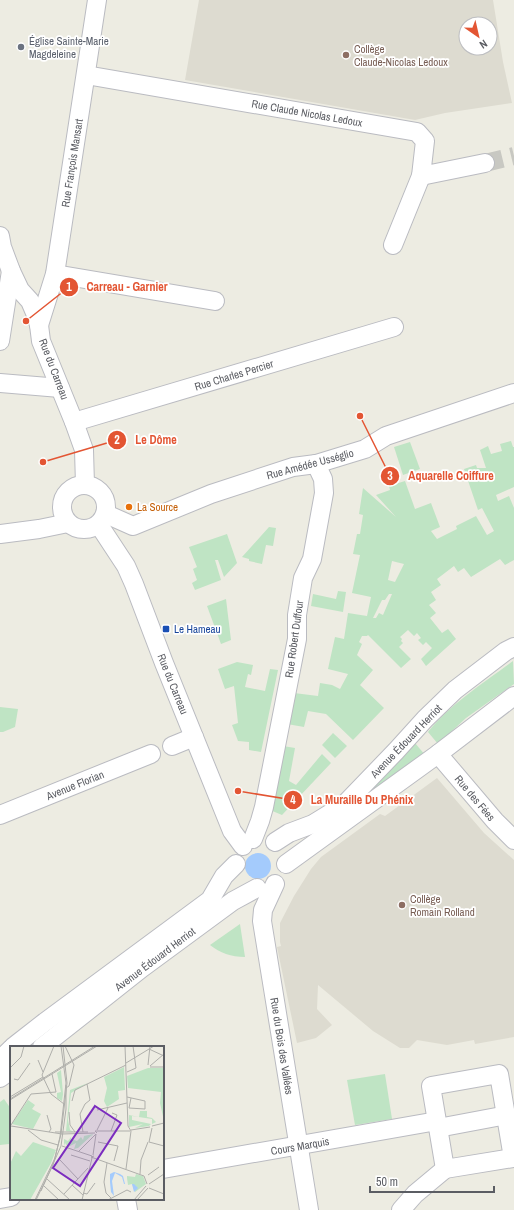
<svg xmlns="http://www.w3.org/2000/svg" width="514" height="1210" viewBox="0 0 514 1210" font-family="'Archivo Narrow',sans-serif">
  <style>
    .education { fill: #dddbd0; fill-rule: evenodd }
    .green { fill: #bfe4c4; fill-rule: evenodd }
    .water { fill: #a4cbfc }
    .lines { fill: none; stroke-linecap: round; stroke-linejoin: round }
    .minor-tunnel { stroke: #c8c8c2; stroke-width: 18; stroke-dasharray: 18 9; stroke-linecap: butt }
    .minor-casing { stroke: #babbc1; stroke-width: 20 }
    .minor { stroke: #fff; stroke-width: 18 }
    .worship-dot { fill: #6b7280; stroke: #fff; stroke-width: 1.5 }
    .education-dot { fill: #8d6e63; stroke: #fff; stroke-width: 1.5 }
    .food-dot { fill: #e8710a; stroke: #fff; stroke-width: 1.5 }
    .transit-dot { fill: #1a4fb4; stroke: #fff; stroke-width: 1.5 }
    .labels { text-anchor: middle; stroke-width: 3.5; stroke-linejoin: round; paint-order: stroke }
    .worship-label { font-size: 11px; fill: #5b616d; stroke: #fff; text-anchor: start }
    .education-label { font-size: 11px; fill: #785e54; stroke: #fff; text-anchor: start }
    .street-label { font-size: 11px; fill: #5b5d63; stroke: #fff }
    .food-label { font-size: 11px; fill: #c56008; stroke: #fff; text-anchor: start }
    .transit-label { font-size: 11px; fill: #164399; stroke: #fff; text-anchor: start }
    .inset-road { fill: none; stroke: #afafab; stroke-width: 1 }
    .view { fill: #7b2cbf; fill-opacity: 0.15; stroke: #7b2cbf; stroke-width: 2 }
    .inset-edge { fill: none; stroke: #5b5d63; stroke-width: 2 }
    .leader { fill: none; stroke: #e35533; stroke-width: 1.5 }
    .callout-dot { fill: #e35533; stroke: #fff; stroke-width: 1.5 }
    .mark-label { font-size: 12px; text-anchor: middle; font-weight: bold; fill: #fff }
    .callout-label { font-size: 12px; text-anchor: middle; font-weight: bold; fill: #e35533; stroke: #fff; stroke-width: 3.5; stroke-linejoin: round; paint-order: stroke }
  </style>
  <rect width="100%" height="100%" fill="#edece2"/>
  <!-- education -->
  <g class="education">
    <path d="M 199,0 L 493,0 L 503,62 L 512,103 L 445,113 L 415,120 L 185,80 ZM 466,24 L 490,24 L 490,48 L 466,48 Z"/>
    <polygon points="437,778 484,833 514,860 514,1037 475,1044 474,1040 447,1045 417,1040 409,1048 400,1048 373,1031 318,985 317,1009 332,1025 316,1038 297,1043 277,947 281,946 280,942 280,923 294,896 311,869 321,857 380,814 385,816"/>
  </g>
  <!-- green -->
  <g class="green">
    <path d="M 511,441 L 513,447 L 514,447 L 514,487 L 496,495 L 498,501 L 509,496 L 514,508 L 514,560 L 505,565 L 500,559 L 471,577 L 464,568 L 458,572 L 454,566 L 437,579 L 441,585 L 431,592 L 436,600 L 429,605 L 436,613 L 430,618 L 442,633 L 448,629 L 456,639 L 426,666 L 421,659 L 432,648 L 426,642 L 423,645 L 418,640 L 421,638 L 417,633 L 414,636 L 408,630 L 400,637 L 402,639 L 401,641 L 403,643 L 399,647 L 411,659 L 401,668 L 368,635 L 367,636 L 362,636 L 359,642 L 362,644 L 357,655 L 373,670 L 360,685 L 384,708 L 353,740 L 326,714 L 308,711 L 304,727 L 287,724 L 294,693 L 318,696 L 320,683 L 332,685 L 340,689 L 348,674 L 328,669 L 335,637 L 344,639 L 348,613 L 367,616 L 371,597 L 352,593 L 360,555 L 353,554 L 357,534 L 360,534 L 363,515 L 359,514 L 363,488 L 396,517 L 376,495 L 390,490 L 389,486 L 405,481 L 415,509 L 431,503 L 440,527 L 431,531 L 437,539 L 457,529 L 456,526 L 476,516 L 487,535 L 494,531 L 482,508 L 478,510 L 464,469 L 476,465 L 477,468 L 486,468 L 480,450 L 488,446 L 491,454 L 502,451 L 500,444 ZM 392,561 L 404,564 L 395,582 L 388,580 ZM 389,594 L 392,594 L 383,615 L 379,613 L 376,618 L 373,618 L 382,600 L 385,600 Z"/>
    <polygon points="410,442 420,469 403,475 394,447"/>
    <polygon points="269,527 276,528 273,546 266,545 262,564 249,561 249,559 242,557"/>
    <polygon points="227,534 237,563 224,577 218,560 215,560 221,580 195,590 192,583 197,580 193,569 197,567 189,547"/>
    <polygon points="338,591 346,592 343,612 311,606 313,594 336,599"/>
    <polygon points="226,599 231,640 221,644 207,606"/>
    <path d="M 513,661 L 514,684 L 466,718 L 438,744 L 428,732 C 450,704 485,682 513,661 Z"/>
    <polygon points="237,662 253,665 251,675 248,674 245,687 265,691 270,669 278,670 261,752 249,750 249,742 238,741 232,725 238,723 234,686 225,689 218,669"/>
    <polygon points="0,707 18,709 15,727 3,732 0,732"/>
    <polygon points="333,733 347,746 335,758 322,745"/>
    <polygon points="415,743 425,755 371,794 367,794"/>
    <polygon points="283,746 295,748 289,781 296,785 322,754 331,763 282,815 270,810"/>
    <path d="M 240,924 L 245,957 C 231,957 220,953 210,945 Z"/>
    <polygon points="385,1074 392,1119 355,1125 347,1080"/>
    <polygon points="4,1099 11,1109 10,1149 9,1144 0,1145 0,1102"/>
  </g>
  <!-- water -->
  <circle class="water" cx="258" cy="866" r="13"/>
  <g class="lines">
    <!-- minor-tunnel -->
    <polyline class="minor-tunnel" points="485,163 514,156"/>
    <!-- minor casing -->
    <g class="minor-casing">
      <g id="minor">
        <polyline points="86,75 417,132 425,141 421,176 485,163"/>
        <polyline points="0,236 2,247 11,271 20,290 30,301 36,315 39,325 41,341 74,422 84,450 85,485"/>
        <polyline points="393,245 421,176"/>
        <polyline points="55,274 215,301"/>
        <polyline points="39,325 55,274 97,0"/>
        <polyline points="0,341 11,271"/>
        <polyline points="0,383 60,388"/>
        <polyline points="74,422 394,327"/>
        <circle cx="84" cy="507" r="22"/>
        <polyline points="106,514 133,526 211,494 293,467 316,464 365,449 386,436 514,393"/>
        <polyline points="99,525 126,566 134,584 164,663 232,831 243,846"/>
        <polyline points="0,534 39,529 68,523"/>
        <polyline points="172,746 194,737"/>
        <polyline points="438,754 495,821 514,840"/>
        <polyline points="0,815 151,754"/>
        <polyline points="253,839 260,821 264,807 297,639 297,615 303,578 312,559 324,493 323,479 316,464"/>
        <polyline points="275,842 289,833 313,824 344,805 396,751 425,719 455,690 506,651 514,647"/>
        <polyline points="286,864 438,754 514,696"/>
        <polyline points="275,884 263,910 262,921 309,1210"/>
        <polyline points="13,1047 45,1022 210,900 224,876 236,864"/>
        <polyline points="42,1047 142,968 233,901 257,888"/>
        <polyline points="0,1060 11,1049"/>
        <polygon points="499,1074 513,1158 445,1169 431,1086"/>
        <polyline points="0,1078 11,1070"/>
        <polyline points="438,1128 507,1115"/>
        <polyline points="163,1169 437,1121"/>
        <polyline points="0,1199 11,1197"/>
        <polyline points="126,1199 128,1210"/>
        <polyline points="401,1210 415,1194 445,1169"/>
      </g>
    </g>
    <!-- minor -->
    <use href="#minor" class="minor"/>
  </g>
  <!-- markers -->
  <circle class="worship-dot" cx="21" cy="47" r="4"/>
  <g class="education-dot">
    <circle cx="346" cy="55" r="4"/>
    <circle cx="402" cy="905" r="4"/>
  </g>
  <circle class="food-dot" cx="129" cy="507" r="4"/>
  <rect class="transit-dot" x="162" y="625" width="8" height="8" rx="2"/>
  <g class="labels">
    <!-- worship labels -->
    <g class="worship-label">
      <text x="29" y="45">Église Sainte-Marie<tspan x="29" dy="13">Magdeleine</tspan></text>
    </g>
    <!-- education labels -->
    <g class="education-label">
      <text x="354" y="53">Collège<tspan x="354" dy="13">Claude-Nicolas Ledoux</tspan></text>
      <text x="410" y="903">Collège<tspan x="410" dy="13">Romain Rolland</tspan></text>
    </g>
    <!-- street labels -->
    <g class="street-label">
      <text transform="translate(307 113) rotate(10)" y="4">Rue Claude Nicolas Ledoux</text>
      <text transform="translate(72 163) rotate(-81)" y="4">Rue François Mansart</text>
      <text transform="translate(54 369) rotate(69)" y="4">Rue du Carreau</text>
      <text transform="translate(234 375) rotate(-17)" y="4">Rue Charles Percier</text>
      <text transform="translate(310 464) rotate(-15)" y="4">Rue Amédée Usséglio</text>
      <text transform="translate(294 639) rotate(-82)" y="4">Rue Robert Duffour</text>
      <text transform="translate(173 684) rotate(68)" y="4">Rue du Carreau</text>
      <text transform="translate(406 741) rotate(-46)" y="4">Avenue Édouard Herriot</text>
      <text transform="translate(75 785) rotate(-22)" y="4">Avenue Florian</text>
      <text transform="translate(475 798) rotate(50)" y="4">Rue des Fées</text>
      <text transform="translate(155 959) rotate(-37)" y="4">Avenue Édouard Herriot</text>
      <text transform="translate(282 1046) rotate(81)" y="4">Rue du Bois des Vallées</text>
      <text transform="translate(300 1146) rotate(-10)" y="4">Cours Marquis</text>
    </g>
    <!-- food labels -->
    <g class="food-label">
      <text x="137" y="511">La Source</text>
    </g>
    <!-- transit labels -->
    <g class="transit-label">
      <text x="174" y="633">Le Hameau</text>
    </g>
  </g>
  <!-- overview -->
  <g transform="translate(10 1046)">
    <rect width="154" height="154" fill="#edece2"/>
    <path d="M 114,21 L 115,44 L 108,45 L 109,53 L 97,61 L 94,55 L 97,42 L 94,31 ZM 138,22 L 154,22 L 154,75 L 150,57 L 151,46 L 118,42 L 117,30 ZM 51,24 L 53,48 L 52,55 L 47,52 L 47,47 L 51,46 L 47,27 ZM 78,37 L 61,47 L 58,74 L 60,84 L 64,86 L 56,85 L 60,44 ZM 18,54 L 25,59 L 22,63 L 31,68 L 23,83 L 2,78 ZM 130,65 L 137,65 L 137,71 L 142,72 L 146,76 L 142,78 L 142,73 L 122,70 L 122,74 L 141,78 L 139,80 L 125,82 L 133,78 L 119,81 L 119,69 L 129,71 ZM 82,89 L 68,102 L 64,103 L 66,97 L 58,101 L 55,97 L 54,100 L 54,93 L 58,95 L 61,91 L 61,93 L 67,95 L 71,91 L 73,94 L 74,90 L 83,88 L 81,92 ZM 23,96 L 46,104 L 41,117 L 20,154 L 0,154 L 0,118 L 6,105 L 11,110 ZM 126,128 L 133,130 L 136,138 L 125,146 L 122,138 L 118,139 L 117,132 L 117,130 L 125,131 Z" fill="#bfe4c4"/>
    <path d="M 104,126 L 110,128 L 113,130 L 115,138 L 124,138 L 128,142 L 124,146 L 122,138 L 114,138 L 112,131 L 105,127 L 102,135 L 104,150 L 101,146 L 100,136 L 100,128 Z" fill="#a4cbfc"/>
    <path class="inset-road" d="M 44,0 L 32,29 L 41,48 L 54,58M 55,0 L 64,19 L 59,40 L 56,42M 115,0 L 118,80 L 121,85M 139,3 L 154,10M 28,14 L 33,26M 116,17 L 144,0M 138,19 L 140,0M 140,20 L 154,8M 140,21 L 154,21M 0,22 L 11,11 L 14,0M 117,26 L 126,22 L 123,0M 4,33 L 8,34 L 20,17M 0,51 L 33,31M 117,51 L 135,55 L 135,63 L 119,62 L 121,52M 0,53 L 85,0M 0,54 L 87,0M 62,55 L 65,44 L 116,19M 87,64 L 117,57M 59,66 L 60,79 L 65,86M 37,69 L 41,83 L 39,86M 1,79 L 21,48 L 46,46 L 42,28M 1,80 L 52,88 L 85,87M 142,80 L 154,77M 142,82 L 139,96 L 154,100M 18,84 L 31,94 L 48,99M 87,84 L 98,62M 121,84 L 140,81M 101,85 L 107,69 L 102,67M 45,86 L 78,86M 73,86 L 70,68 L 75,58 L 80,54 L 77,38M 87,87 L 85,85 L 120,85M 88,96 L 108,100 L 104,115M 52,100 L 82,110M 69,105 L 86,88M 61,109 L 80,115M 83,109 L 86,88M 84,110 L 81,111 L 134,130 L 137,138M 50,114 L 68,133M 97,117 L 94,136 L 96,147 L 101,152M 116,123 L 121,85M 130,128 L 131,114 L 138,96M 138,129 L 149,121M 37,133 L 60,154M 139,138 L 154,128M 62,139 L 73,149M 34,140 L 49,154M 139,142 L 154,148M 31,145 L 51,100 L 56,63 L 56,39M 73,147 L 77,148 L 85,137M 54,148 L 78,122M 25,154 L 45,112 L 50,91 L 56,37 L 51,0M 26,154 L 43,119 L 51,88 L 57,37 L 53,0M 72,154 L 82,112M 98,154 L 117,144 L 121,146M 124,154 L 136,140M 127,154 L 138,142"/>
    <path class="view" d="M 85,60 L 111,77 L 70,140 L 43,122 Z"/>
    <rect width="154" height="154" class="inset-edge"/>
  </g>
  <!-- callouts -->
  <path class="leader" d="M26 321L69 287M43 462L117 440M360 416L390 476M238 791L293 800"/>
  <g class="callout-dot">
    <circle cx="26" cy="321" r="4"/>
    <circle cx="43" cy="462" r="4"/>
    <circle cx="360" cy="416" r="4"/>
    <circle cx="238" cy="791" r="4"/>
    <circle cx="69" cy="287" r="10"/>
    <circle cx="117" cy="440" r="10"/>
    <circle cx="390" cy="476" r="10"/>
    <circle cx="293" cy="800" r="10"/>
  </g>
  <g class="mark-label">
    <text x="69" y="291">1</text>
    <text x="117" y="444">2</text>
    <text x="390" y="480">3</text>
    <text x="293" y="804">4</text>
  </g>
  <g class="callout-label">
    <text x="127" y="291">Carreau - Garnier</text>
    <text x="156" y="444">Le Dôme</text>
    <text x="451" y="480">Aquarelle Coiffure</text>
    <text x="362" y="804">La Muraille Du Phénix</text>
  </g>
  <!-- north arrow -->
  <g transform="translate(478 36) rotate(146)"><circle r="19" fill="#ffffff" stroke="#bdbec1"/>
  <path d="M0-3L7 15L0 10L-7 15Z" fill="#e35533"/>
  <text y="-6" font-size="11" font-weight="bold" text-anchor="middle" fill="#5b5d63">N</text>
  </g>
  <!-- scale -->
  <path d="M370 1186v6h124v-6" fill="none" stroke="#5b5d63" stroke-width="2"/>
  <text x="376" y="1186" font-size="12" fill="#5b5d63" stroke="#ffffff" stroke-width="3" paint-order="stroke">50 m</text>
</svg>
